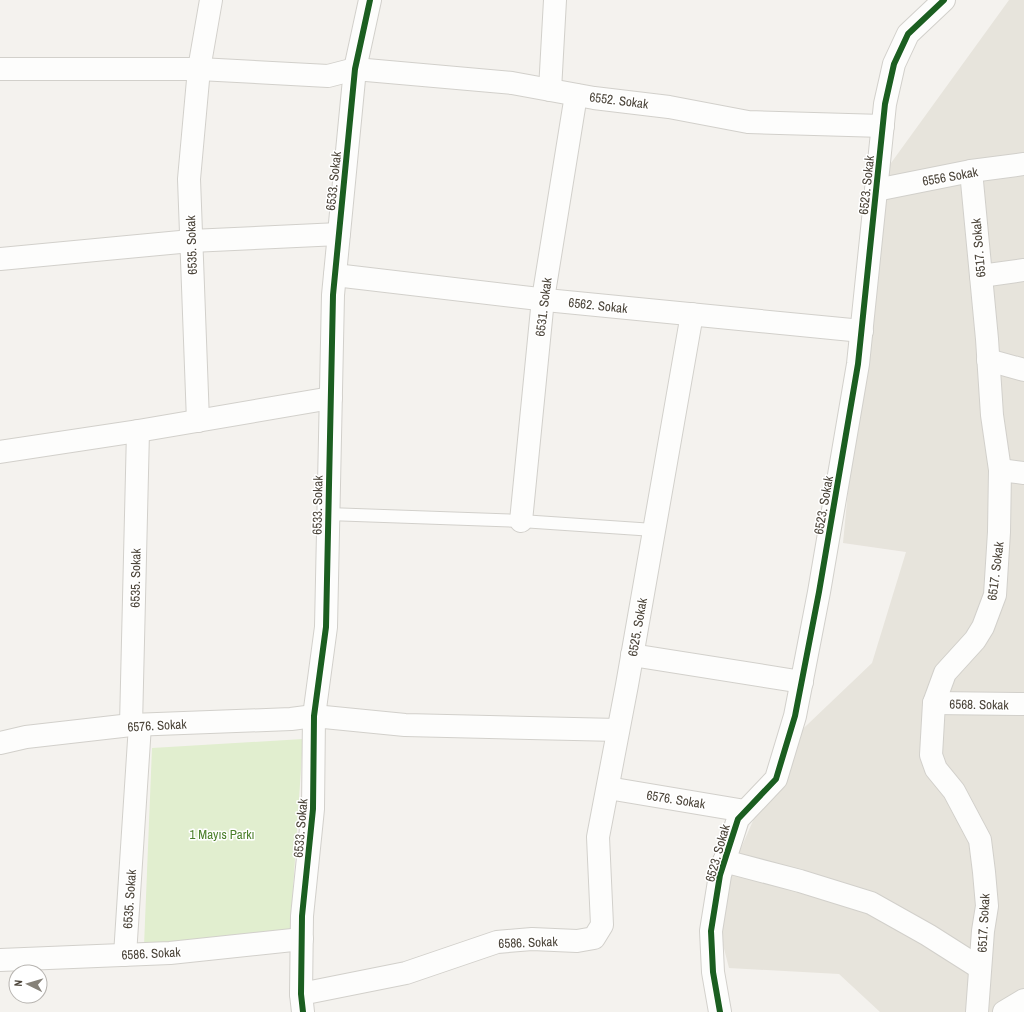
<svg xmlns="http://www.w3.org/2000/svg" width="1024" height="1012" viewBox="0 0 1024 1012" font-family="'Archivo Narrow',sans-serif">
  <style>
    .residential { fill: #e7e4dc }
    .green { fill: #e1eecf }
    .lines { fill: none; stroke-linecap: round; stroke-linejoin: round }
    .lane-casing { stroke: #d2d0cb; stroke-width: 14 }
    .street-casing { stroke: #d2d0cb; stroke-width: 24 }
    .lane { stroke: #fdfdfc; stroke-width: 12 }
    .street { stroke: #fdfdfc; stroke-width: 22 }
    .cycleway-casing { stroke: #fff; stroke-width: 8 }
    .cycleway { stroke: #1b5e20; stroke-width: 6 }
    .labels { text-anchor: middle; stroke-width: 3; stroke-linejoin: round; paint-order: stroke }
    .street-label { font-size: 13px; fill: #4b4439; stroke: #fff }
    .park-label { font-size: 13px; fill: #4a7f2a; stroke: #fff }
  </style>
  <rect width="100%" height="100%" fill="#f4f2ee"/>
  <!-- residential -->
  <polygon class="residential" points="1009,0 1024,0 1024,1012 880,1012 839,974 729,968 714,910 786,745 872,663 906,552 843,543 878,181"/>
  <!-- green -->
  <polygon class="green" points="303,739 290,934 144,946 152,748"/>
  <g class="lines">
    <!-- lane casing -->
    <g class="lane-casing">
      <polyline id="lane" points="328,514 521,521 654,530"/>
    </g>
    <!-- street casing -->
    <g class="street-casing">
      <g id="street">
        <polyline points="0,69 199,69 328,76 355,69 512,83 594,98 669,107 748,122 883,126"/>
        <polyline points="550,90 555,0"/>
        <polyline points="971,171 987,339 992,415 1000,470 999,532 995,595 983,627 975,640 945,673 934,703 931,755 936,769 954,791 980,840 984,872 987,906 983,931 977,1012"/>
        <polyline points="876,190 971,171 1024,164"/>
        <polyline points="0,259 191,241 339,234"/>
        <polyline points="335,275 556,301 862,331"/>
        <polyline points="981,276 1024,270"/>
        <polyline points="988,360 1024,370"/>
        <polyline points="198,421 189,179 199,69 211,0"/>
        <polyline points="0,452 138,431 331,398"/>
        <polyline points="1000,470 1024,473"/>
        <polyline points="521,521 543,299 576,95"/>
        <polyline points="632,655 802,682"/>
        <polyline points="934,703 1024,704"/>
        <polyline points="131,725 138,431"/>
        <polyline points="0,743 26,737 131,725 291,719 314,716 405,725 618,730"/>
        <polyline points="608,788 745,811"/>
        <polyline points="724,861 800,881 871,903 928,935 980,968"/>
        <polyline points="125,955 140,725"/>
        <polyline points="0,960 170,953 302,939"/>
        <polyline points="301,994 406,973 497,942 532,939 577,941 594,938 602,925 598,837 627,685 692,314"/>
        <polyline points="303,1012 301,994 302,916 313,809 314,716 326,627 333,295 355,69 370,0"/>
        <polyline points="720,1012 713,972 711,931 720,875 738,819 776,779 795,716 819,592 858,364 885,104 894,64 908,34 944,0"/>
        <polyline points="1004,1012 1024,1000"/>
      </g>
    </g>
    <!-- lane -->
    <use href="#lane" class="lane"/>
    <!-- street -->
    <use href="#street" class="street"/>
    <!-- cycleway casing -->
    <g class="cycleway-casing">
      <g id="cycleway">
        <polyline points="303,1012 301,994 302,916 313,809 314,716 326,627 333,295 355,69 370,0"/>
        <polyline points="720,1012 713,972 711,931 720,875 738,819 776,779 795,716 819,592 858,364 885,104 894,64 908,34 944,0"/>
      </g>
    </g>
    <!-- cycleway -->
    <use href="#cycleway" class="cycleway"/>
  </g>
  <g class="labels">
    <!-- street labels -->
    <g class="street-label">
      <text transform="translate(619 100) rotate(7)" y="5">6552. Sokak</text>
      <text transform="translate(950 176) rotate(-10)" y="5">6556 Sokak</text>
      <text transform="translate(333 181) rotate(-84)" y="5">6533. Sokak</text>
      <text transform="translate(866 185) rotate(-84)" y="5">6523. Sokak</text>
      <text transform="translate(191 245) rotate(-92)" y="5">6535. Sokak</text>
      <text transform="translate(978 248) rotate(-95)" y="5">6517. Sokak</text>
      <text transform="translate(598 305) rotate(6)" y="5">6562. Sokak</text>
      <text transform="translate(543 307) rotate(-83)" y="5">6531. Sokak</text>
      <text transform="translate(317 505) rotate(-89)" y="5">6533. Sokak</text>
      <text transform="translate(823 505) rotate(-80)" y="5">6523. Sokak</text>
      <text transform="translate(995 571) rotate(-83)" y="5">6517. Sokak</text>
      <text transform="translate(135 578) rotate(-89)" y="5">6535. Sokak</text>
      <text transform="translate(637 627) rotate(-80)" y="5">6525. Sokak</text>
      <text transform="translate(979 704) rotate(1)" y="5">6568. Sokak</text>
      <text transform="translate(157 725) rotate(-3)" y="5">6576. Sokak</text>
      <text transform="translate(676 799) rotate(9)" y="5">6576. Sokak</text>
      <text transform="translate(300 828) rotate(-85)" y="5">6533. Sokak</text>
      <text transform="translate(717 853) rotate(-74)" y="5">6523. Sokak</text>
      <text transform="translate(129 899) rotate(-86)" y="5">6535. Sokak</text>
      <text transform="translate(983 923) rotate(-87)" y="5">6517. Sokak</text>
      <text transform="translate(528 942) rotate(-2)" y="5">6586. Sokak</text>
      <text transform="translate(151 953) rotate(-3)" y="5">6586. Sokak</text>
    </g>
    <!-- park labels -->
    <g class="park-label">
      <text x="222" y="839">1 Mayıs Parkı</text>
    </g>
  </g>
  <!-- north arrow -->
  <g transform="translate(28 984) rotate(275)"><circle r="19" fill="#ffffff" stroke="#b7b4b0"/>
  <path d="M0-3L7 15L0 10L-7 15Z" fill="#868178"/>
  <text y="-6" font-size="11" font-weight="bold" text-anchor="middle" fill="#4b4439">N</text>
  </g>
</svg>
